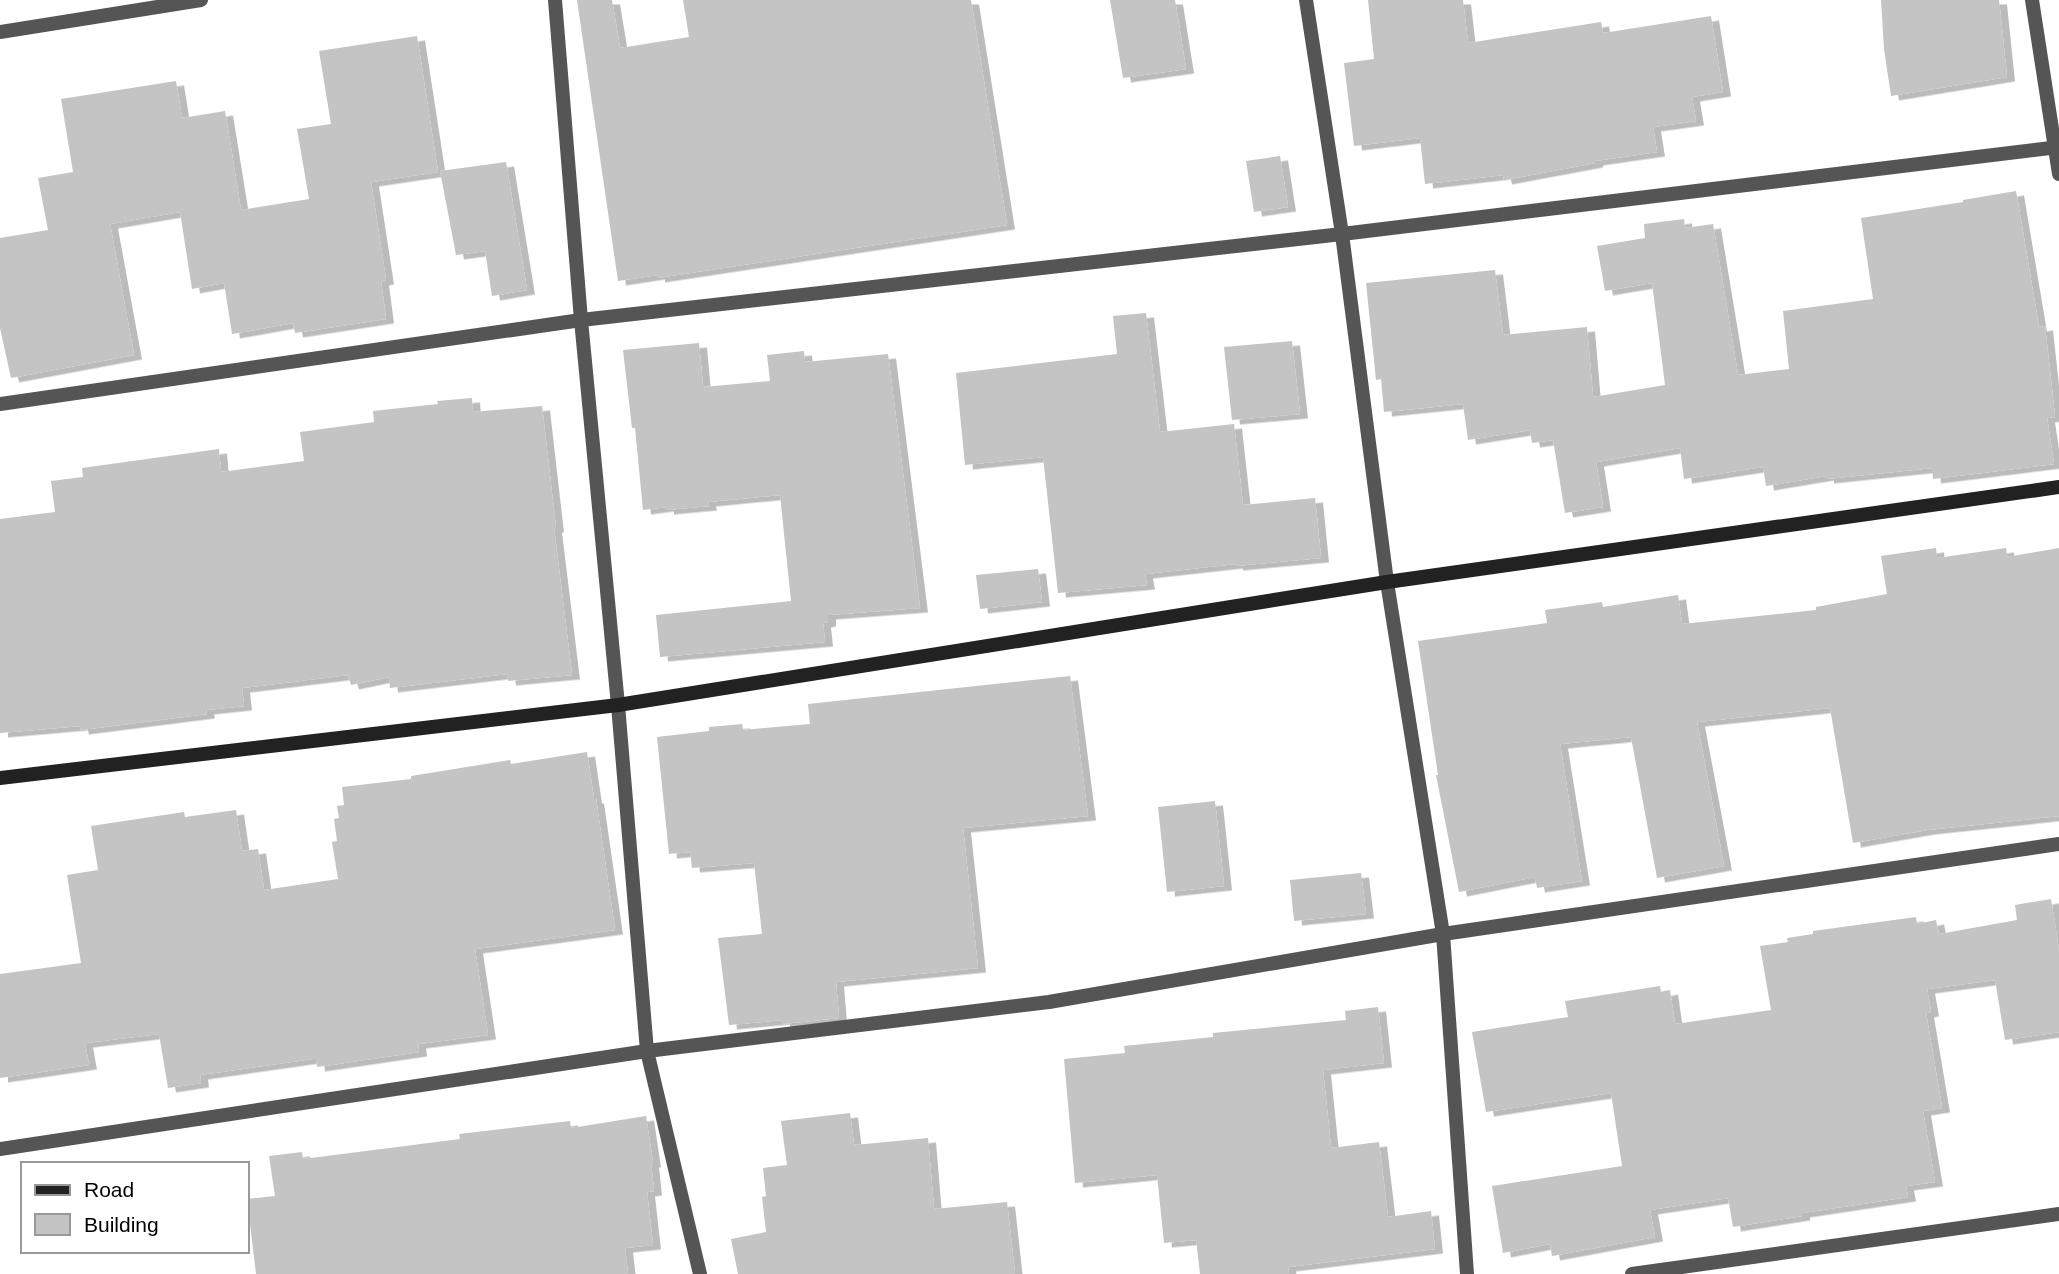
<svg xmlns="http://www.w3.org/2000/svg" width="2059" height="1274" viewBox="0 0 2059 1274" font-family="Arial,sans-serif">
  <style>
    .building { fill: #c4c4c4; filter: url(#shadow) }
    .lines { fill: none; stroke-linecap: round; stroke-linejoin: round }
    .street { stroke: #555; stroke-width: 14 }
    .secondary { stroke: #222; stroke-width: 14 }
  </style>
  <defs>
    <filter id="shadow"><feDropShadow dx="8" dy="4.5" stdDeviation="0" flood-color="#0004"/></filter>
  </defs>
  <rect width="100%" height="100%" fill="#fff"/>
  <!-- building -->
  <g class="building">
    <polygon points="577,0 612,0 620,48 689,37 683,0 971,0 1007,225 657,278 657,275 618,281"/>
    <polygon points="1110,0 1175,0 1186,69 1123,78"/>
    <polygon points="1368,0 1463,0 1468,43 1601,22 1603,33 1711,16 1723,92 1692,97 1696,121 1653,127 1657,152 1595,161 1595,163 1504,180 1503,175 1425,184 1420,138 1354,146 1344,63 1374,59"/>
    <polygon points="1881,0 1999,0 2007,77 1891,96 1884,49"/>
    <polygon points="417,36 438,172 371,182 386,280 381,281 386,319 295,333 293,323 232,334 224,283 192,289 180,212 110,224 134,355 11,378 0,328 0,238 48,230 38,178 73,172 61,99 176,81 182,118 225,111 241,210 309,199 297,129 331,124 319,51"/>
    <polygon points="1280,156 1288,207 1254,212 1246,161"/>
    <polygon points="506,162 527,290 492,296 485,251 456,255 440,171"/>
    <polygon points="2016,191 2039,327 2045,326 2055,417 2047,418 2054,464 1933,479 1932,468 1826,479 1826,476 1766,486 1763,467 1684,479 1680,448 1596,462 1603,507 1565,513 1553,440 1532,443 1530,430 1468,440 1463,404 1384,412 1381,379 1376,380 1366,283 1495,270 1503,335 1587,327 1593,397 1665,385 1652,283 1605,291 1597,246 1645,238 1644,224 1684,219 1685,228 1713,224 1738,375 1789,369 1783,311 1873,299 1861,218 1963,202 1963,200"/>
    <polygon points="1146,313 1160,432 1234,424 1243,505 1315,498 1321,558 1235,566 1235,564 1145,574 1147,585 1058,593 1043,457 965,465 956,373 1117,354 1113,316"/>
    <polygon points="1292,341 1300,414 1232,420 1224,347"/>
    <polygon points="699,343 703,387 770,381 767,355 804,351 805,362 888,354 920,608 828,615 828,622 823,623 825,642 660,657 656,615 791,601 780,495 708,502 709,506 666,510 666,507 643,510 635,428 632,428 623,350"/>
    <polygon points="472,398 473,412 542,406 556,528 554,528 572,675 508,681 507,674 390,688 389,677 351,685 348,675 242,688 244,706 206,710 207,714 81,730 80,726 0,733 0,519 55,512 51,481 83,477 82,468 219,449 221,472 304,461 300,432 374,422 373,411 438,404 437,401"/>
    <polygon points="1936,548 1937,558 2006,548 2007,557 2059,548 2059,816 1927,830 1853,843 1830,708 1697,722 1724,866 1657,878 1631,737 1560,744 1582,881 1537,888 1535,877 1459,892 1436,775 1438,775 1418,641 1547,623 1545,610 1602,602 1603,607 1678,595 1682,624 1816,610 1816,607 1887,594 1881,556"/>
    <polygon points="1038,569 1042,602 980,609 976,575"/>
    <polygon points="1070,676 1088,816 963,828 978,968 836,982 839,1018 782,1024 782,1020 729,1025 718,938 762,934 754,863 692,868 690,852 669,854 657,737 709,731 709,727 742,724 743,730 810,724 808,704"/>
    <polygon points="587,752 594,799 596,799 615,930 475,949 488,1035 418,1044 419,1052 317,1067 316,1059 312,1059 200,1075 201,1083 168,1088 159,1034 85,1043 89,1065 0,1078 0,974 81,963 67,875 98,870 91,826 184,812 185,817 236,810 242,851 258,849 264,890 338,879 332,842 337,841 334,819 339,818 337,806 344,805 342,787 411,779 411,776 510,760 511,764"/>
    <polygon points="1215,801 1224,886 1167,892 1158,807"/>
    <polygon points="1361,873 1366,914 1294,921 1290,880"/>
    <polygon points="2051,899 2059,950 2059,1032 2005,1040 1995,980 1927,989 1931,1012 1926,1013 1942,1108 1923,1111 1935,1182 1906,1186 1908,1197 1802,1213 1802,1216 1733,1227 1728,1198 1650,1210 1655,1237 1552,1256 1550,1244 1503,1253 1492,1186 1622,1166 1611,1093 1486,1112 1472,1032 1568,1017 1565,1001 1660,986 1661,992 1670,990 1675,1024 1771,1010 1760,946 1788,942 1787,938 1813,934 1813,931 1916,917 1917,924 1936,920 1939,934 2017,920 2015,905"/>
    <polygon points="1378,1007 1384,1063 1323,1070 1331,1148 1379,1142 1388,1217 1431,1211 1435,1249 1288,1267 1289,1274 1200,1274 1196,1240 1164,1243 1157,1175 1075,1183 1064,1059 1125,1053 1124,1046 1213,1037 1213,1033 1346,1020 1345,1011"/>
    <polygon points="850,1113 854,1145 928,1138 934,1209 1007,1202 1015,1274 738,1274 731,1239 766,1232 762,1197 766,1196 763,1168 787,1165 781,1121"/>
    <polygon points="646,1116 653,1163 651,1163 654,1191 647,1192 653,1245 625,1248 628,1274 256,1274 247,1199 275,1196 269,1156 302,1152 303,1159 460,1139 459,1134 570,1121 571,1128"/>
  </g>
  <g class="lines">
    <!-- street -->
    <g class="street">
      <polyline points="555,0 581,320 618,705 647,1051 700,1274"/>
      <polyline points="1306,0 1342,234 1387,582 1443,934 1467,1274"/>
      <polyline points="2032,0 2059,174"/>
      <polyline points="0,32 201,0"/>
      <polyline points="0,404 581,320 1342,234 2059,147"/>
      <polyline points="0,1149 647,1051 1049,1002 1443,934 2059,844"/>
      <polyline points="1632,1274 2059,1214"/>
    </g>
    <!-- secondary -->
    <polyline class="secondary" points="0,778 618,705 1387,582 2059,487"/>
  </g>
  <!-- legend -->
  <rect x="21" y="1162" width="228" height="91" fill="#ffffff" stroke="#999999" stroke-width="2"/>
  <rect x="35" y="1185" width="35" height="10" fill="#222222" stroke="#999999" stroke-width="2"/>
  <text x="84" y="1197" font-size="21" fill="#000000">Road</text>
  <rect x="35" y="1214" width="35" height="21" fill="#c4c4c4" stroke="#999999" stroke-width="2"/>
  <text x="84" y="1232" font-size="21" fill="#000000">Building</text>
</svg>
